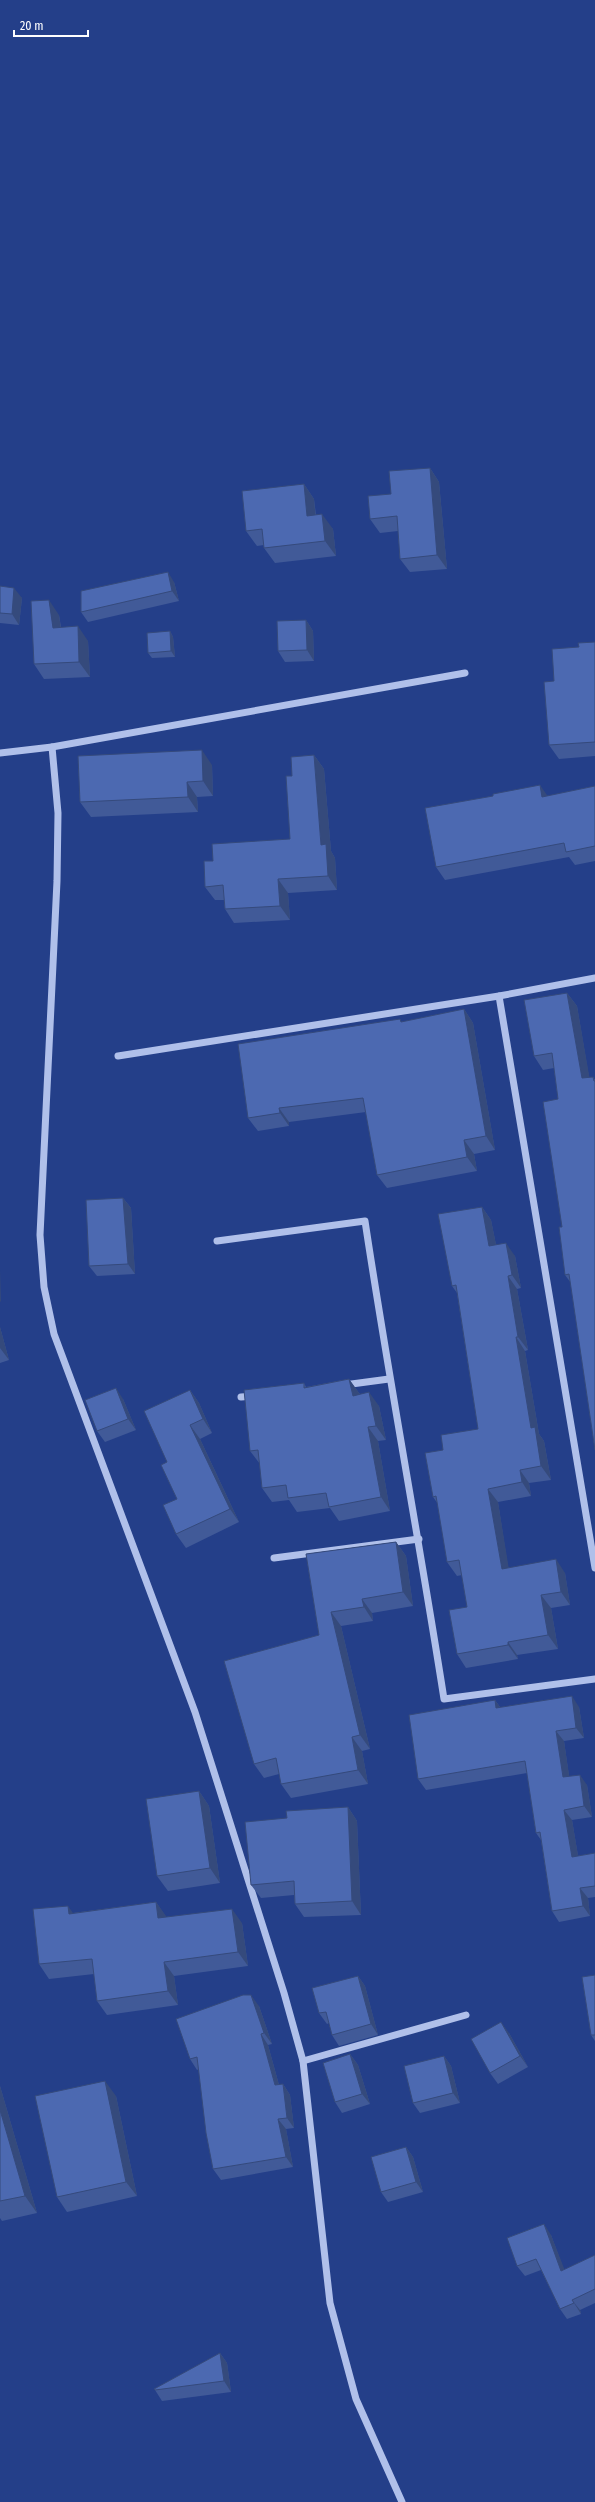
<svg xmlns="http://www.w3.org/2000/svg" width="595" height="2502" viewBox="0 0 595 2502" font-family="'Fira Sans Condensed',sans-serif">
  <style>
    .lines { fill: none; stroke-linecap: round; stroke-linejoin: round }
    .minor { stroke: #b0c0ea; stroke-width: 7 }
    .wall { fill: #415a98 }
    .shaded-wall { fill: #354a7c }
    .building { fill: #4c69b1; stroke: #354a7c }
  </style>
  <rect width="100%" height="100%" fill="#243f89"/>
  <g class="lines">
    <!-- minor -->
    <g class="minor">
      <polyline points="52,747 465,673"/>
      <polyline points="0,753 52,747 58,813 57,881 40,1235 44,1287 54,1334 195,1712 284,1993 303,2061 330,2303 356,2399 402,2502"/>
      <polyline points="499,996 595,1568"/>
      <polyline points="118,1056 499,996 595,978"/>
      <path d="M 217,1241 L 365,1221 C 389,1380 419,1539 444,1699 L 595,1679"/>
      <polyline points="344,1385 389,1379"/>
      <polyline points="241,1397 254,1396"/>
      <polyline points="274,1558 419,1539"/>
      <polyline points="303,2061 466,2015"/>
    </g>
  </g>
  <!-- wall -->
  <g class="wall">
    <polygon points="430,468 439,482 447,569 410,572 400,559 398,531 380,533 370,519 391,494"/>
    <polygon points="304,484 314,499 316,515 333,529 336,556 275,563 264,548 264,545 257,546 246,531"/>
    <polygon points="174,582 179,601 88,622 81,612"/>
    <polygon points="0,586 22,598 19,625 0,623"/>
    <polygon points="59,615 61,627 88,641 90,677 44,679 34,664"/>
    <polygon points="306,620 313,631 314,661 285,662 278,651"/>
    <polygon points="170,631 173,637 175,657 152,658 148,653"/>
    <polygon points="595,642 595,756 559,759 549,745 579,647"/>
    <polygon points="314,755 324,769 331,851 335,858 337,890 288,893 290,920 234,923 225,909 224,900 215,900 205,887 213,861 290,839 292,776"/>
    <polygon points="212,765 213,796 197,797 198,812 91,817 80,802"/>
    <polygon points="595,786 595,861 575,865 569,857 445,880 436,867 548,796"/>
    <polygon points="567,993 577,1006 589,1077 593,1077 595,1080 595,1450 571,1283 565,1275 562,1227 558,1099 554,1068 543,1070 534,1056"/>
    <polygon points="464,1009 473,1023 495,1150 474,1154 477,1171 387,1188 377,1175 366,1112 289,1122 289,1126 258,1131 248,1118 402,1022"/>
    <polygon points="123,1198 131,1208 135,1274 97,1276 89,1266"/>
    <polygon points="482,1207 491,1220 496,1245 515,1256 521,1288 517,1289 528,1350 525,1351 539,1434 544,1441 551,1480 529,1483 531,1496 498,1502 508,1567 565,1573 570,1605 551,1608 558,1649 517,1655 518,1659 466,1668 457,1654 467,1607 462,1575 457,1576 447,1562 438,1504 433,1497 443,1450 478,1429 457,1293 452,1286"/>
    <polygon points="0,1327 9,1360 0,1363"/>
    <polygon points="349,1379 359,1393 360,1394 379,1406 386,1440 378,1441 390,1511 339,1521 330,1508 297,1512 289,1500 272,1502 262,1488 260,1464 250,1451 304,1383 306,1387"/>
    <polygon points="190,1390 199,1403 212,1433 200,1439 239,1522 186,1548 176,1534 177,1499 167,1462"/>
    <polygon points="123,1399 136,1430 105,1442 97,1431"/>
    <polygon points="396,1542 406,1556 413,1606 372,1613 373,1621 341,1626 370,1749 362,1751 368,1784 291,1798 281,1784 279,1774 264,1778 254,1764 319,1635 306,1554"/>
    <polygon points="495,1700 500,1707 579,1707 584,1738 564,1741 569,1776 587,1785 592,1817 572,1820 578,1856 595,1853 595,1897 588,1898 590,1916 559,1922 552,1911 541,1840 536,1833 527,1773 426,1790 418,1779"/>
    <polygon points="199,1791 209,1806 220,1883 168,1891 157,1876"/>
    <polygon points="348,1807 357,1821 361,1915 304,1917 295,1904 294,1895 261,1898 251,1885 287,1818"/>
    <polygon points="156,1902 166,1917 242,1923 248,1966 174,1976 178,2005 107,2015 97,2001 94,1974 49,1979 39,1964 73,1913"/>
    <polygon points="595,1975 595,2041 591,2035"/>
    <polygon points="358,1976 365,1986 378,2035 339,2046 332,2035 329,2023 327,2024 319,2013"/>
    <polygon points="259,2006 272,2044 268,2045 279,2085 283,2084 290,2095 294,2128 286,2129 293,2167 221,2180 213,2169 199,2069 197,2070 190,2059"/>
    <polygon points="509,2033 528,2067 498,2084 490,2073"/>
    <polygon points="350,2054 358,2065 370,2104 342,2113 335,2102"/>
    <polygon points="444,2056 451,2066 460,2103 420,2113 413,2103"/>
    <polygon points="0,2086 37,2213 2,2221 0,2218"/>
    <polygon points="116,2096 137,2196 67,2212 57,2197"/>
    <polygon points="406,2147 413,2157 423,2192 388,2202 381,2192"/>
    <polygon points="551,2235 564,2270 595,2255 595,2303 580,2310 581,2314 567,2319 560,2309 541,2270 525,2276 517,2266"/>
    <polygon points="220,2353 227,2363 231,2392 162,2401 155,2390"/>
  </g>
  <!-- shaded-wall -->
  <g class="shaded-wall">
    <polygon points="430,468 439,482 447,569 437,555"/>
    <polygon points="304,484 314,499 317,531 307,516"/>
    <polygon points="322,514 333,529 336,556 325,541"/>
    <polygon points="168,572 174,582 179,601 172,591"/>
    <polygon points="14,588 22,598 19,625 12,614"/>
    <polygon points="49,600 59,615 63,643 53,628"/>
    <polygon points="306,620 313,631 314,661 307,650"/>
    <polygon points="78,626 88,641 90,677 79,662"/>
    <polygon points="170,631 173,637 175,657 171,651"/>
    <polygon points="202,750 212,765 213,796 203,781"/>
    <polygon points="314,755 324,769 331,851 335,858 337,890 328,876 321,845"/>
    <polygon points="187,782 197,797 198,812 188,797"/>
    <polygon points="540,785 549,798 542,797"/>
    <polygon points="278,879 288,893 290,920 280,906"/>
    <polygon points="567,993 577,1006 592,1092 582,1078"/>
    <polygon points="464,1009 473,1023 495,1150 486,1136"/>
    <polygon points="279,1108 289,1122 289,1126 280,1113"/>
    <polygon points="464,1140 474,1154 477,1171 467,1157"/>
    <polygon points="123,1198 131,1208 135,1274 128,1264"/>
    <polygon points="482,1207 491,1220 499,1259 489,1246"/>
    <polygon points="506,1243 515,1256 521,1288 512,1275"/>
    <polygon points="0,1269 1,1302 0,1301"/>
    <polygon points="508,1276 517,1289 528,1350 518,1337"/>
    <polygon points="0,1327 9,1360 0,1348"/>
    <polygon points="516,1337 525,1351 539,1434 544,1441 551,1480 541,1466 531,1428"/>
    <polygon points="349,1379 359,1393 363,1410 353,1396"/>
    <polygon points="116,1388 123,1399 136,1430 128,1419"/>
    <polygon points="190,1390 199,1403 212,1433 203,1419"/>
    <polygon points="369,1392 379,1406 386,1440 376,1426"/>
    <polygon points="190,1425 200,1439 239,1522 230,1509"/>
    <polygon points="368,1427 378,1441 390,1511 381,1497"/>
    <polygon points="520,1470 529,1483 531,1496 522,1482"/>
    <polygon points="488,1489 498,1502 511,1582 502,1569"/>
    <polygon points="396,1542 406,1556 413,1606 403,1592"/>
    <polygon points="556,1559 565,1573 570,1605 561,1592"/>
    <polygon points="541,1595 551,1608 558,1649 548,1635"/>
    <polygon points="362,1599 372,1613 373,1621 364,1607"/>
    <polygon points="331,1612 341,1626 370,1749 360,1735"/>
    <polygon points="508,1642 517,1655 518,1659 508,1645"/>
    <polygon points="572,1696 579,1707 584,1738 576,1728"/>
    <polygon points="495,1700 502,1710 496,1708"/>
    <polygon points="556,1731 564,1741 571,1788 563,1777"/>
    <polygon points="352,1737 362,1751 368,1784 358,1770"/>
    <polygon points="580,1775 587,1785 592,1817 584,1806"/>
    <polygon points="199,1791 209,1806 220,1883 210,1868"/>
    <polygon points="348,1807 357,1821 361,1915 352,1901"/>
    <polygon points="564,1810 572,1820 580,1867 572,1857"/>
    <polygon points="580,1888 588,1898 590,1916 583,1906"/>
    <polygon points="156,1902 166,1916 168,1932 158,1918"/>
    <polygon points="68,1906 78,1920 69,1914"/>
    <polygon points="232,1909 242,1923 248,1966 238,1952"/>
    <polygon points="164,1962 174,1976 178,2005 168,1991"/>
    <polygon points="358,1976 365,1986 378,2035 371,2024"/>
    <polygon points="251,1995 259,2006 272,2044 264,2033"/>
    <polygon points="501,2022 509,2033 528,2067 520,2056"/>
    <polygon points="261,2034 268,2045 282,2096 275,2085"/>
    <polygon points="350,2054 358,2065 370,2104 362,2094"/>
    <polygon points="444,2056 451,2066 460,2103 453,2093"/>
    <polygon points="105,2081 116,2096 137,2196 126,2182"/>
    <polygon points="283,2084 290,2095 294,2128 287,2118"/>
    <polygon points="0,2086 37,2213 25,2196 0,2110"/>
    <polygon points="278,2119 286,2129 293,2167 286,2157"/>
    <polygon points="406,2147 413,2157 423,2192 416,2182"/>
    <polygon points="544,2224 551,2235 569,2281 561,2271"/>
    <polygon points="572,2300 580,2310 581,2314 574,2303"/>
    <polygon points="220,2353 227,2363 231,2392 224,2381"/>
  </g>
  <!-- building -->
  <g class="building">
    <polygon points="430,468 437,555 400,559 397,516 370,519 368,496 391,494 389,471"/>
    <polygon points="304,484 307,516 322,514 325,541 264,548 262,529 246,531 242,491"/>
    <polygon points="168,572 172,591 81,612 81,591"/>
    <polygon points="0,586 14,588 12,614 0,613"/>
    <polygon points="49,600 53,628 78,626 79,662 34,664 31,601"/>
    <polygon points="306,620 307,650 278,651 277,621"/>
    <polygon points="170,631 171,651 148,653 147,633"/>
    <polygon points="595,642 595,742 549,745 544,682 554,681 552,649 579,647 578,643"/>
    <polygon points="202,750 203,781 187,782 188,797 80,802 78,756"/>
    <polygon points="314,755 321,845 326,844 328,876 278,879 280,906 225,909 223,885 205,887 204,861 213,861 212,844 290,839 286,776 292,776 291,757"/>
    <polygon points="540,785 542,797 595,786 595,846 566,852 564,843 436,867 425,808 493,796 493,794"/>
    <polygon points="567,993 582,1078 593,1077 594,1081 595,1081 595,1450 569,1274 565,1275 559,1227 562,1227 543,1102 558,1099 552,1053 534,1056 524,1000"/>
    <polygon points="464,1009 486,1136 464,1140 467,1157 377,1175 363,1098 279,1108 280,1113 248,1118 238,1044 400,1019 401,1022"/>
    <polygon points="123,1198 128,1264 89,1266 86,1200"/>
    <polygon points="482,1207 489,1246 506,1243 512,1275 508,1276 518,1337 516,1337 531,1428 535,1427 541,1466 520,1470 522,1482 488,1489 502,1569 556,1559 561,1592 541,1595 548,1635 508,1642 508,1645 457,1654 449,1610 467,1607 459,1560 447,1562 436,1496 433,1497 425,1453 443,1450 441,1435 478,1429 456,1285 452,1286 438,1214"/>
    <polygon points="349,1379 353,1396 369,1392 376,1426 368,1427 381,1497 329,1507 326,1493 288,1498 286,1485 262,1488 258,1450 250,1451 244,1390 304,1383 304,1388"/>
    <polygon points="116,1388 128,1419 97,1431 85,1400"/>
    <polygon points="190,1390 203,1419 190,1425 230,1509 176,1534 163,1505 177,1499 161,1465 167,1462 144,1411"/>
    <polygon points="396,1542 403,1592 362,1599 364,1607 331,1612 360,1735 352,1737 358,1770 281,1784 276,1758 254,1764 224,1661 319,1635 306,1554"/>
    <polygon points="572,1696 576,1728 556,1731 563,1777 580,1775 584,1806 564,1810 572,1857 595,1853 595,1886 580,1888 583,1906 552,1911 540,1832 536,1833 525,1761 418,1779 409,1715 495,1700 496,1708"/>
    <polygon points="199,1791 210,1868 157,1876 146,1799"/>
    <polygon points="348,1807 352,1901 295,1904 294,1881 251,1885 245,1822 287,1818 286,1811"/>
    <polygon points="156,1902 158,1918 232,1909 238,1952 164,1962 168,1991 97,2001 92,1959 39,1964 33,1909 68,1906 69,1914"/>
    <polygon points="595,1975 595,2035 591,2035 582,1977"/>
    <polygon points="358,1976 371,2024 332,2035 326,2012 319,2013 312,1988"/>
    <polygon points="243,1995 251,1995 264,2033 261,2034 275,2085 283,2084 287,2118 278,2119 286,2157 213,2169 206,2133 197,2057 190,2059 176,2019"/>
    <polygon points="501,2022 520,2056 490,2073 471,2039"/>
    <polygon points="350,2054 362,2094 335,2102 323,2063"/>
    <polygon points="444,2056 453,2093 413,2103 404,2066"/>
    <polygon points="105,2081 126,2182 57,2197 35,2096"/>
    <polygon points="0,2110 25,2196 0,2201"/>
    <polygon points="406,2147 416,2182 381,2192 371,2157"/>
    <polygon points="544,2224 561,2271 595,2255 595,2289 572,2300 574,2303 560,2309 536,2259 517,2266 507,2238"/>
    <polygon points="220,2353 224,2381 155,2390 154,2389"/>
  </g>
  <!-- scale -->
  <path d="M14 30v6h74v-6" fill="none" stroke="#ffffff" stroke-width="2"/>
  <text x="20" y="30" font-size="12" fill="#ffffff" stroke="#243f89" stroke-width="3" paint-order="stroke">20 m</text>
</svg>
